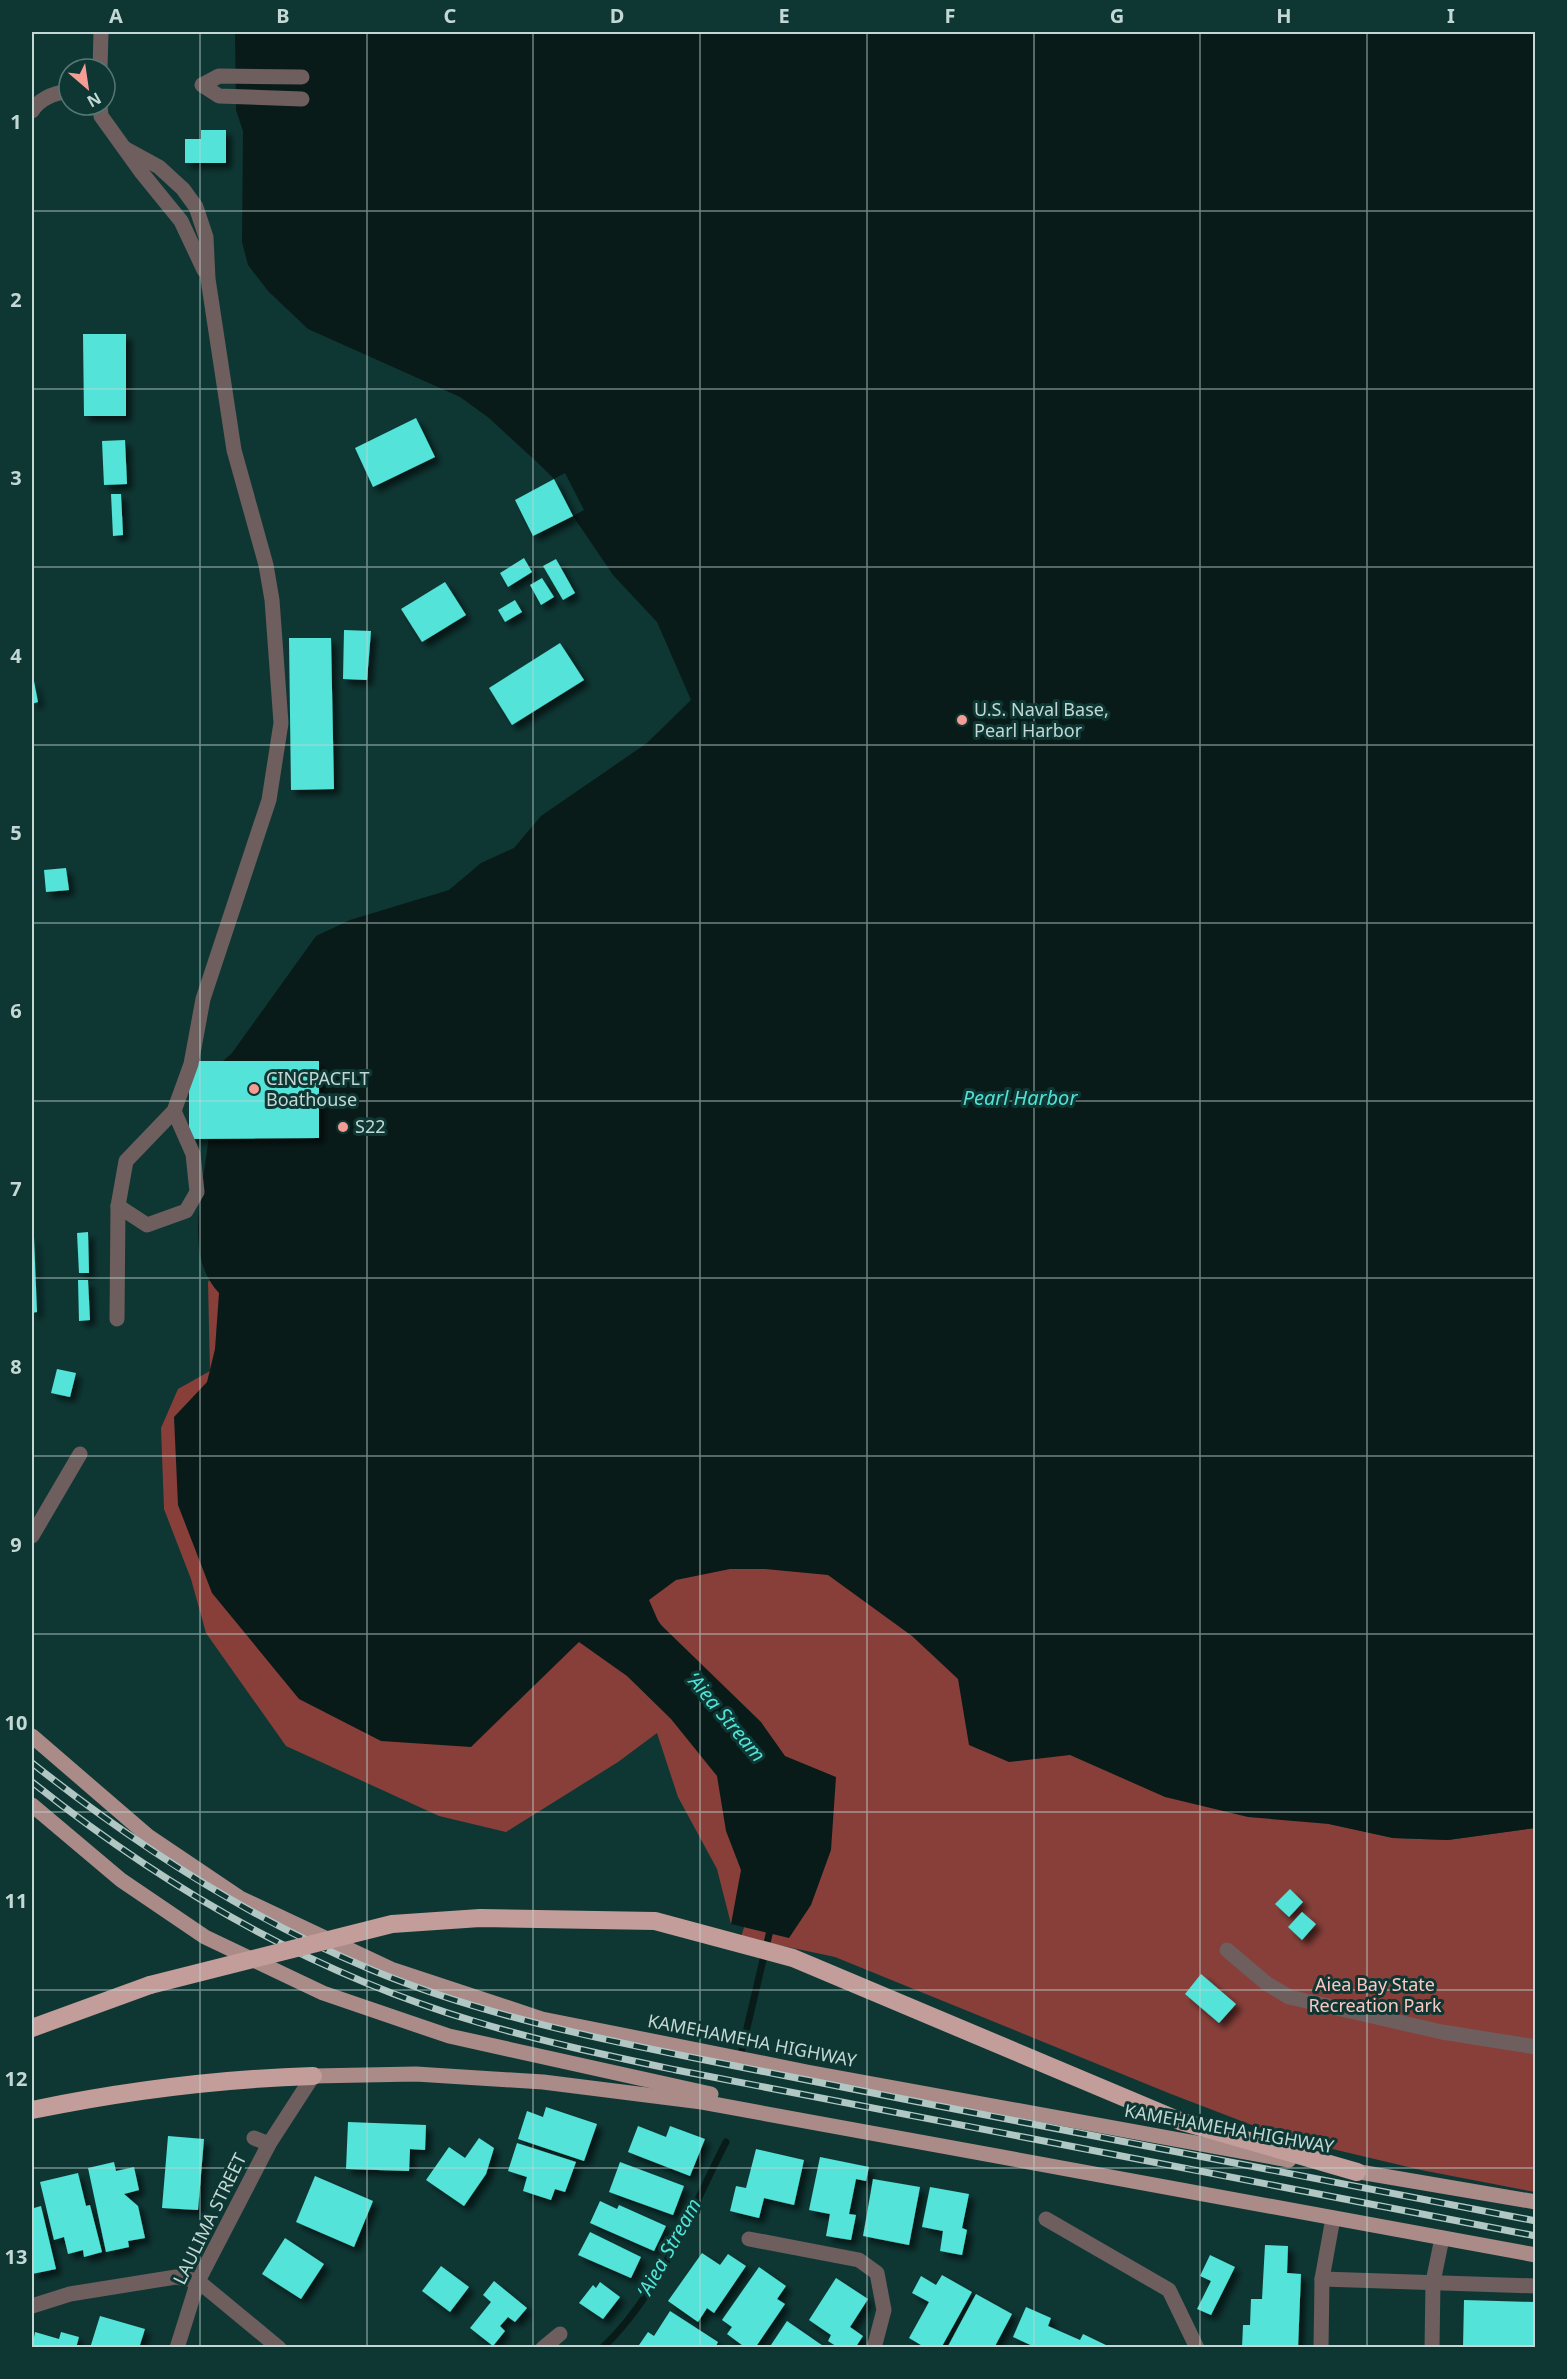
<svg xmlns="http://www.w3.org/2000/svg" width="1567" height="2379" viewBox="0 0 1567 2379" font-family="'Noto Sans',sans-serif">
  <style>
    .green { fill: #883f3a }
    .water { fill: #091b19 }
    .pier { fill: #0e3734 }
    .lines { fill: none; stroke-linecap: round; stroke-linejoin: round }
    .stream { stroke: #091b19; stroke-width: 7 }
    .building { fill: #53e3d8; filter: url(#shadow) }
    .minor { stroke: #6e5e5d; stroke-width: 15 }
    .major { stroke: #aa8b88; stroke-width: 15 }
    .highway { stroke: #c29d99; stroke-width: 18 }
    .rail-casing { stroke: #b0c7c4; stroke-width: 7 }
    .rail { stroke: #0e3734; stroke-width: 4.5; stroke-dasharray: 14; stroke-linecap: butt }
    .highway-bridge { stroke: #c29d99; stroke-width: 18 }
    .grid { fill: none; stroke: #c3d8d5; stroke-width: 1.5; stroke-opacity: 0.55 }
    .poi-dot { fill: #f59c94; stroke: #0e3734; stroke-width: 2 }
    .labels { text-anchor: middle; stroke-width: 6; stroke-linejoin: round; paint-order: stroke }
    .poi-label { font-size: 18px; fill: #c3d8d5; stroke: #0e3734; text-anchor: start }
    .park-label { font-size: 18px; fill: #fcc7c1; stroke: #0e3734 }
    .street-label { font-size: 18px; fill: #c3d8d5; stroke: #0e3734 }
    .water-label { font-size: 20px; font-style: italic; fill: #52e2d6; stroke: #0e3734 }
    .neatline { fill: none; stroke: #c3d8d5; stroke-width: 2 }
    .grid-label { font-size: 20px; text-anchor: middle; font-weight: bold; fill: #c3d8d5 }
  </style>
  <defs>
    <filter id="shadow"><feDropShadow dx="5.5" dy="5.5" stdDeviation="3" flood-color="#0009"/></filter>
  </defs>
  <rect width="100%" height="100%" fill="#0e3734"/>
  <!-- green -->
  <g class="green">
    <polygon points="220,1267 580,1625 741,1776 748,1908 731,1924 717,1869 678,1797 657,1733 618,1762 506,1832 439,1816 286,1746 206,1633 191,1579 164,1509 161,1428 178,1389 210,1371 208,1282"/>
    <polygon points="816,1559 1123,1748 1329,1824 1393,1838 1448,1840 1535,1828 1535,2192 1421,2170 1286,2138 1171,2094 835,1957 741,1937 746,1921 809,1869 660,1623 622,1578"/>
  </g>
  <!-- water -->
  <path class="water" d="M 235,32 L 1535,32 L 1535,1828 L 1448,1840 L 1393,1838 L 1329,1824 L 1248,1817 L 1165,1797 L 1070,1755 L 1009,1762 L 969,1745 L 958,1679 L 912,1636 L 828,1575 L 765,1569 L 730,1569 L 676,1580 L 649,1600 L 659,1623 L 761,1722 L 785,1756 L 836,1777 L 831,1850 L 811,1905 L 789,1938 L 731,1924 L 741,1870 L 726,1831 L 717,1776 L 671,1719 L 627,1676 L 579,1642 L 471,1747 L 381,1741 L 299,1699 L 212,1593 L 178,1505 L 174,1417 L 207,1382 L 215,1349 L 219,1293 C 183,1255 203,1189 208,1143 C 211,1118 212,1094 214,1069 L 232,1053 L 316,936 L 350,920 L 449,890 L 481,863 L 514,848 L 541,816 L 647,743 L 691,700 L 657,622 L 613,575 L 573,516 L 554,479 L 541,466 L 489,418 L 460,397 L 308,329 L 268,291 L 248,265 L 242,242 L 243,131 L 236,110 Z"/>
  <!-- pier -->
  <polygon class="pier" points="565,473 584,510 573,516 554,479"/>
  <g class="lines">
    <!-- stream -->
    <g class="stream">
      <polyline points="742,2049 771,1926"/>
      <path d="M 602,2348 C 658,2297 692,2208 726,2142"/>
    </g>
  </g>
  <!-- building -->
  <g class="building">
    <polygon points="201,130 226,130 226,163 185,163 185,139 201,139"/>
    <polygon points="83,334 126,334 126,416 84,416"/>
    <polygon points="416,418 435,457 373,487 355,448"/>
    <polygon points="125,440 127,484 104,485 102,441"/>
    <polygon points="554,479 573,516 533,536 515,500"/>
    <polygon points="111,494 121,494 123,535 113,536"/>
    <polygon points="524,558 532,572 508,587 500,573"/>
    <polygon points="556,559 575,593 563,600 543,566"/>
    <polygon points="542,578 554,597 541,605 530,585"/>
    <polygon points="445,582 466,615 422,642 401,609"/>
    <polygon points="515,600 522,612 505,622 498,610"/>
    <polygon points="344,630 371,631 367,680 343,679"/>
    <polygon points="289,638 331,638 334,789 291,790"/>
    <polygon points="560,643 584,680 512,725 489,688"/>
    <polygon points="34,681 38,702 32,704 32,682"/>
    <polygon points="66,868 69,890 46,892 44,870"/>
    <polygon points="189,1061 319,1061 319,1138 189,1139"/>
    <polygon points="88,1232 89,1273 79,1273 77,1233"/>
    <polygon points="32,1237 34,1237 37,1312 32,1313"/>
    <polygon points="78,1280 88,1280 90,1320 79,1321"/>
    <polygon points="57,1369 76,1373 70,1397 51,1393"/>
    <polygon points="1290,1889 1303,1902 1289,1917 1275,1904"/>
    <polygon points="1302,1912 1316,1924 1302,1940 1288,1927"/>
    <polygon points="1201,1974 1236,2004 1219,2023 1185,1994"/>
    <polygon points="546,2107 597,2124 584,2161 518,2139 527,2111 543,2117"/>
    <polygon points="348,2122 426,2125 425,2150 410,2149 409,2171 346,2169"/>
    <polygon points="638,2126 666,2137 670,2126 705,2139 690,2176 628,2152"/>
    <polygon points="168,2136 204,2139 198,2210 162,2208"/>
    <polygon points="479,2138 494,2148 486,2174 464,2206 426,2180 449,2147 465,2158"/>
    <polygon points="517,2143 576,2162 565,2192 555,2189 551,2200 523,2191 527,2177 508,2171"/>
    <polygon points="756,2149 804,2160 794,2205 764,2198 759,2218 730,2211 736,2186 746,2188"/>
    <polygon points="820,2157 869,2167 866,2181 856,2179 849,2214 856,2215 851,2240 826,2236 830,2214 809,2210"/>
    <polygon points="114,2162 116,2171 134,2167 139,2190 124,2194 138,2206 145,2238 128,2241 129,2247 106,2252 88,2168"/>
    <polygon points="620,2162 684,2186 673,2215 609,2192"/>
    <polygon points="78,2173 86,2206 90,2205 102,2252 84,2257 83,2250 68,2254 64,2237 54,2240 40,2182"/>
    <polygon points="315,2176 373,2201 354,2247 296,2222"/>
    <polygon points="873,2179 920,2187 909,2245 863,2236"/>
    <polygon points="930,2187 969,2194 962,2228 967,2230 962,2255 940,2251 943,2231 922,2227"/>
    <polygon points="32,2199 34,2208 41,2206 56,2269 32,2274"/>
    <polygon points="600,2201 617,2209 619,2205 666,2226 654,2251 590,2223"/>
    <polygon points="590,2232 641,2257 631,2278 578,2255"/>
    <polygon points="285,2238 324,2264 301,2299 262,2274"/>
    <polygon points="1265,2245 1288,2246 1287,2273 1301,2274 1298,2348 1242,2348 1243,2325 1250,2325 1251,2299 1262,2299"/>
    <polygon points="702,2253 720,2265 728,2254 746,2266 714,2313 707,2308 698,2322 668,2301"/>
    <polygon points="1210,2255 1235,2267 1211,2315 1197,2309 1211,2281 1200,2276"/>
    <polygon points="441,2266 469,2287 450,2312 422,2291"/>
    <polygon points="759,2267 786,2286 777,2299 785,2304 755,2348 746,2348 727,2334 732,2327 722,2320"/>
    <polygon points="942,2275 972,2292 941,2348 926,2348 909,2338 929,2302 912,2293 921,2276 936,2285"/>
    <polygon points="836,2278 868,2299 850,2327 863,2336 855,2348 839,2348 828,2341 831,2335 809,2320"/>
    <polygon points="494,2281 527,2308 515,2322 508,2317 500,2326 505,2331 493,2346 470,2328 491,2302 483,2295"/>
    <polygon points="600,2282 620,2297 603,2319 579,2303 593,2285 596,2288"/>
    <polygon points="976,2294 1012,2314 994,2348 947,2348"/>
    <polygon points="1464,2300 1535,2302 1534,2348 1463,2348"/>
    <polygon points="1026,2307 1051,2318 1048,2326 1080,2340 1083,2334 1112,2348 1037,2348 1013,2337"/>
    <polygon points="670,2311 718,2342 715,2348 637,2348 648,2332 654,2336"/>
    <polygon points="100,2316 145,2329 139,2348 90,2348"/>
    <polygon points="787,2321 826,2348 769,2348"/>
    <polygon points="35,2332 59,2339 61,2332 79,2337 76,2348 32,2348"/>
  </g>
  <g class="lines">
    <!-- minor -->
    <g class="minor">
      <polyline points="100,69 101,32"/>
      <polyline points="302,99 219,96 202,85 219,76 302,77"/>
      <polyline points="100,105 101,116 142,173 181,221 204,270"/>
      <path d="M 32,111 C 40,98 54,93 69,91"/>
      <polyline points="118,1206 147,1225 186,1211 197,1192 193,1154 174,1111"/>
      <polyline points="117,1319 118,1206 126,1161 174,1111 191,1064 203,999 269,800 281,723 272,600 266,565 234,450 208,279 206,237 196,207 183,189 159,167 126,149"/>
      <polyline points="32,1536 80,1454"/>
      <polyline points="1227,1950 1266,1983 1289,1997 1442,2032 1536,2047"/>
      <polyline points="254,2138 269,2144"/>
      <polyline points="1046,2219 1169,2290 1197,2348"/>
      <polyline points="749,2239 859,2260 877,2273 884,2310 874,2348"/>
      <polyline points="1322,2279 1536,2286"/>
      <polyline points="32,2306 70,2294 176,2277 198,2281 279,2348"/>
      <polyline points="177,2348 198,2281 269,2144 313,2076"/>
      <polyline points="543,2348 560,2334"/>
      <polyline points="1321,2348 1322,2279 1333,2218"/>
      <polyline points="1432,2348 1433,2282 1442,2238"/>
    </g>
    <!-- major -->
    <g class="major">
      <polyline points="32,1736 148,1836 240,1898 391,1969 542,2019 807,2072 1289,2160"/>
      <polyline points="32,1805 121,1880 205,1937 323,1993 449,2036 711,2094"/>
      <polyline points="313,2076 416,2074 543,2082 702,2102 1536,2255"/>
      <polyline points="1348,2170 1536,2202"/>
    </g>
    <!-- highway -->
    <g class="highway">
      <polyline points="32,2028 150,1985"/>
      <path d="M 32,2110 C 124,2091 218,2079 313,2076"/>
      <polyline points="1180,2121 1357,2172"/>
    </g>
    <!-- rail casing -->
    <g class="rail-casing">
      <g id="rail">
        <path d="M 32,1763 C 137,1846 248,1918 372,1970 C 476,2013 585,2036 695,2058 C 776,2074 858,2090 939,2106 C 1138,2144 1337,2183 1536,2221"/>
        <path d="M 32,1782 C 165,1888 314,1974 477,2022 C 543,2042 610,2056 676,2070 L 1536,2236"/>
      </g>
    </g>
    <!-- rail -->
    <use href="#rail" class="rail"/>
    <!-- highway-bridge -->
    <polyline class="highway-bridge" points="150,1985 392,1924 480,1918 655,1921 793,1958 1180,2121"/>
  </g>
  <!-- grid -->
  <path class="grid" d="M 200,32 L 200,2348M 367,32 L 367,2348M 533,32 L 533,2348M 700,32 L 700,2348M 867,32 L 867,2348M 1034,32 L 1034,2348M 1200,32 L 1200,2348M 1367,32 L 1367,2348M 32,211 L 1536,211M 32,389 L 1536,389M 32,567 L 1536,567M 32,745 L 1536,745M 32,923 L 1536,923M 32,1101 L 1536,1101M 32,1278 L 1536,1278M 32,1456 L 1536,1456M 32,1634 L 1536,1634M 32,1812 L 1536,1812M 32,1990 L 1536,1990M 32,2168 L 1536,2168"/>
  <!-- markers -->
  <g class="poi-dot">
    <circle cx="962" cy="720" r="6"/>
    <circle cx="254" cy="1089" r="6"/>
    <circle cx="343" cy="1127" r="6"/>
  </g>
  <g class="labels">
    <!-- poi labels -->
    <g class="poi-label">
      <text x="974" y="716">U.S. Naval Base,<tspan x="974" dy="21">Pearl Harbor</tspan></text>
      <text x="266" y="1085">CINCPACFLT<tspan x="266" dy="21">Boathouse</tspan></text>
      <text x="355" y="1133">S22</text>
    </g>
    <!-- park labels -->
    <g class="park-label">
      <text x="1375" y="1991">Aiea Bay State<tspan x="1375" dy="21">Recreation Park</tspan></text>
    </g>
    <!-- street labels -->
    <g class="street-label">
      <text transform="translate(752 2041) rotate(11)" y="6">KAMEHAMEHA HIGHWAY</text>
      <text transform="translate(1229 2129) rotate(10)" y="6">KAMEHAMEHA HIGHWAY</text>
      <text transform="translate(210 2219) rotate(-64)" y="6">LAULIMA STREET</text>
    </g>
    <!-- water labels -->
    <g class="water-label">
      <text x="1020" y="1105">Pearl Harbor</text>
      <text transform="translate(726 1717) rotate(50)" y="7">ʻAiea Stream</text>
      <text transform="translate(669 2248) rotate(-61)" y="7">ʻAiea Stream</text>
    </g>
  </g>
  <!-- border -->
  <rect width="1567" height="2379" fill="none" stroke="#0e3734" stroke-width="66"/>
  <!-- north arrow -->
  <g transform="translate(87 87) rotate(151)"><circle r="28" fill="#0e3734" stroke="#567774" stroke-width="1.5"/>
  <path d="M0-4.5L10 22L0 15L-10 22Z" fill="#f59c94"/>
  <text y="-9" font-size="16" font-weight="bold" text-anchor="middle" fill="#c3d8d5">N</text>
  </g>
  <rect x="33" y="33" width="1501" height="2313" class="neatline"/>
  <g class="grid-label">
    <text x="116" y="23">A</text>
    <text x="283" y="23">B</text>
    <text x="450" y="23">C</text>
    <text x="617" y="23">D</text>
    <text x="784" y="23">E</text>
    <text x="950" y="23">F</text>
    <text x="1117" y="23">G</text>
    <text x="1284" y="23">H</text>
    <text x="1451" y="23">I</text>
    <text x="16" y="129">1</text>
    <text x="16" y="307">2</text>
    <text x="16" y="485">3</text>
    <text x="16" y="663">4</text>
    <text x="16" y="840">5</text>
    <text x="16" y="1018">6</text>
    <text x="16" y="1196">7</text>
    <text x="16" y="1374">8</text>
    <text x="16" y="1552">9</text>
    <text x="16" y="1730">10</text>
    <text x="16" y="1908">11</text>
    <text x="16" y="2086">12</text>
    <text x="16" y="2264">13</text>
  </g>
</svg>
